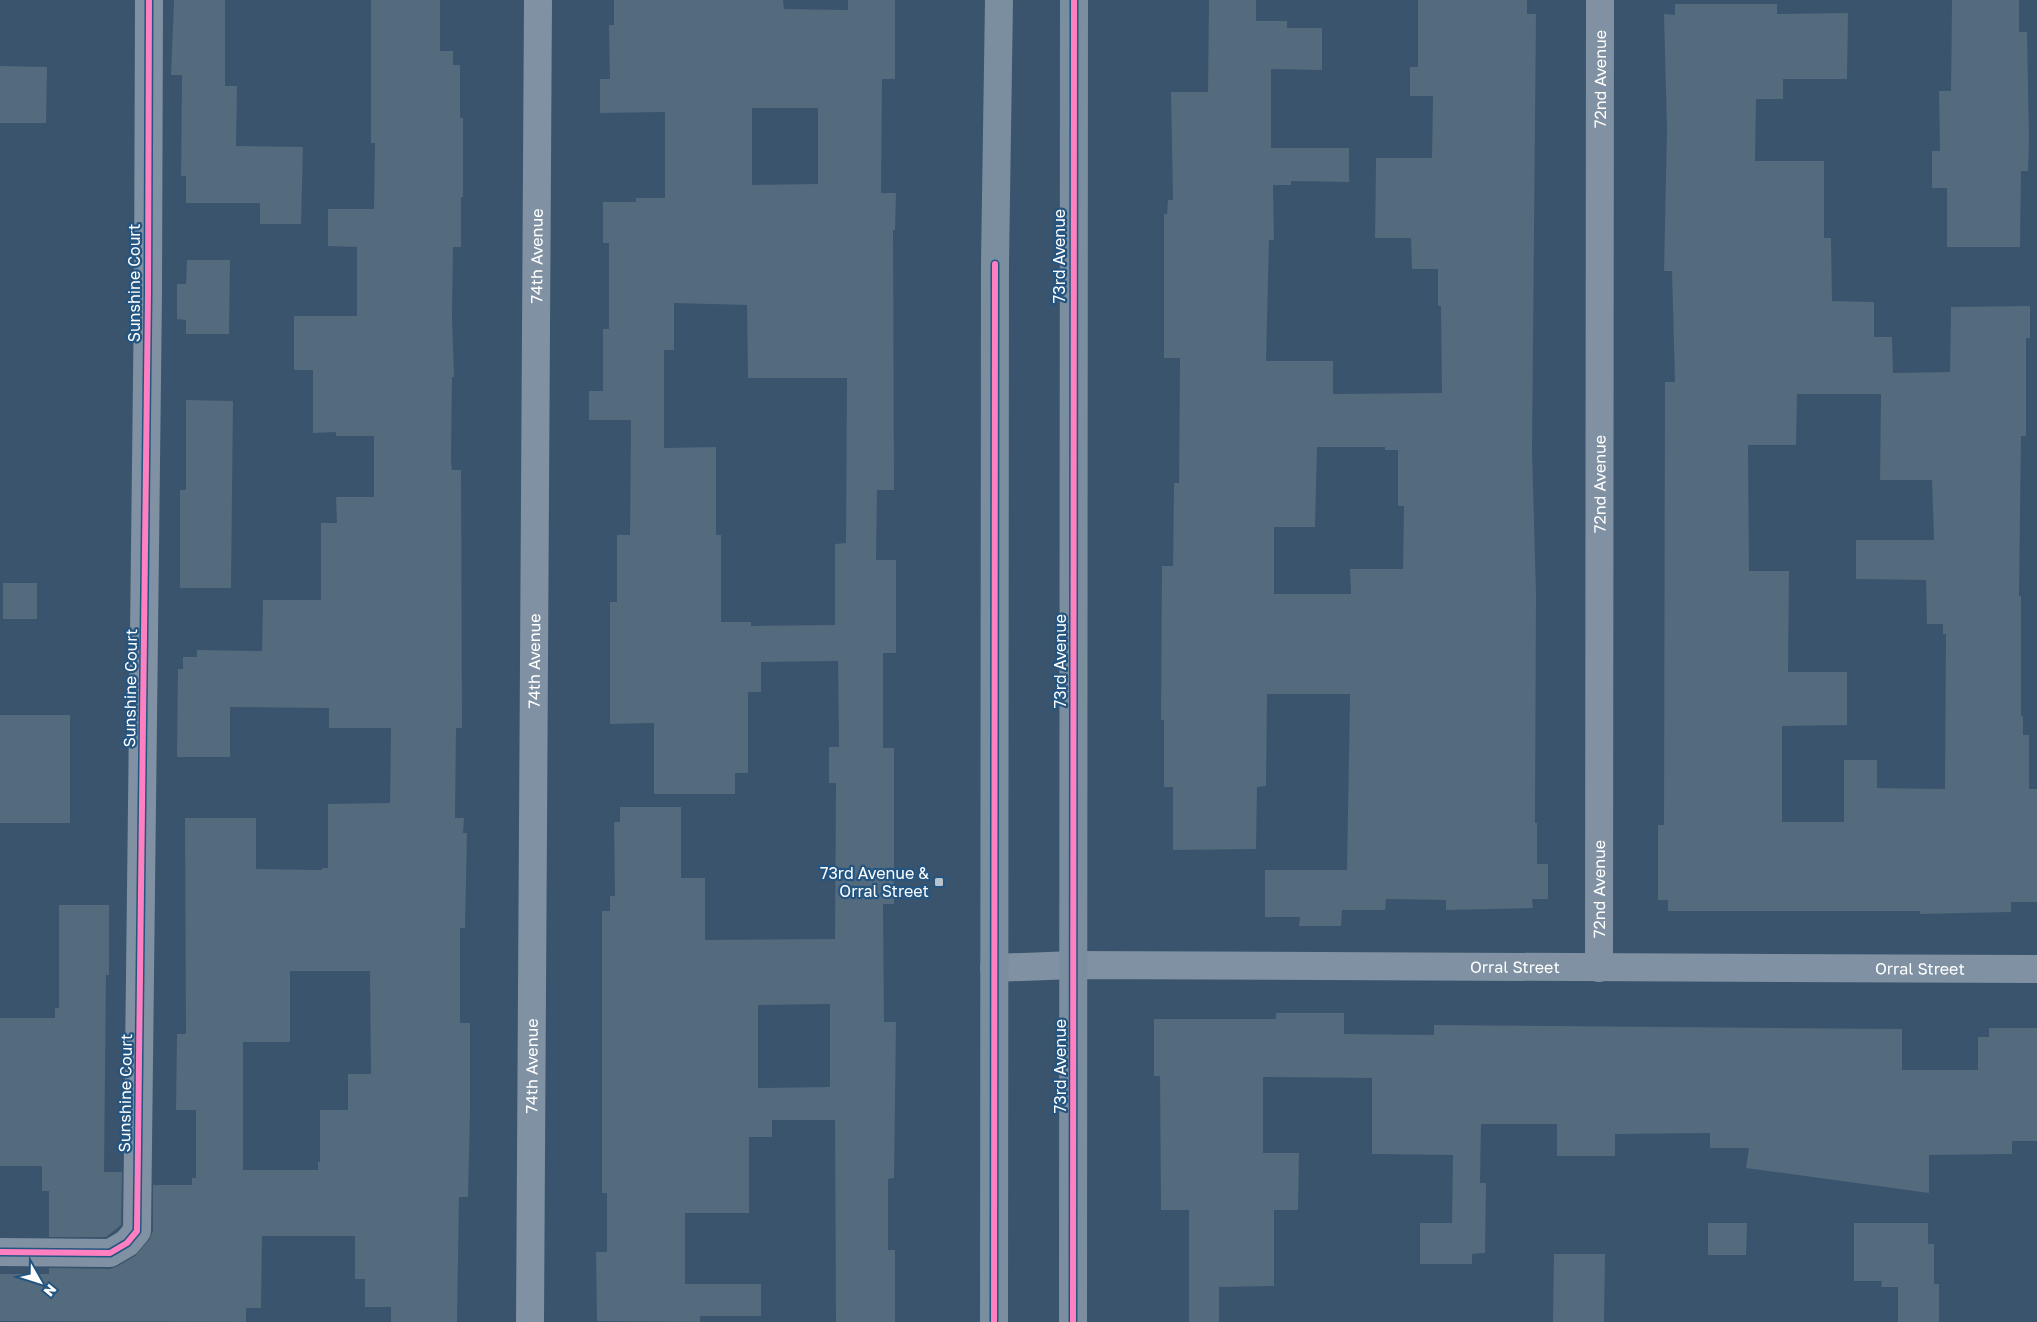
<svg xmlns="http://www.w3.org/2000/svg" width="2037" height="1322" viewBox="0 0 2037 1322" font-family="'Golos Text',sans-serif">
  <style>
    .building { fill: #546a7d; fill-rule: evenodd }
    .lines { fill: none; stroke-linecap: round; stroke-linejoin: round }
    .street { stroke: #7f91a2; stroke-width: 28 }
    .secondary { stroke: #7a8e9f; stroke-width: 28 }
    .cycleway-casing { stroke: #245581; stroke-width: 9 }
    .cycleway { stroke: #ff80c0; stroke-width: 6 }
    .poi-dot { fill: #bac3cc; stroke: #245581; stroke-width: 2 }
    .labels { text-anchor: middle; stroke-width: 4.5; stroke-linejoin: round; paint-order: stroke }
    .street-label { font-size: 16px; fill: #fff; stroke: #245581 }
    .poi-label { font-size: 16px; fill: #fff; stroke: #245581; text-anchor: end }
  </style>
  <rect width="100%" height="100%" fill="#39546c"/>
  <!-- building -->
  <g class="building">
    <polygon points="174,0 225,0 225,86 237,86 236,146 303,147 301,224 260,224 260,203 186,203 186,176 181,176 182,75 171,75"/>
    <path d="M 371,0 L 440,0 L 440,51 L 453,51 L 453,65 L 460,65 L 460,118 L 463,118 L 463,197 L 461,197 L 461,247 L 453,247 L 452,316 L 454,377 L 452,377 L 451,461 L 452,470 L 461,470 L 462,728 L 456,728 L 455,818 L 464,818 L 463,833 L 467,833 L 465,928 L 460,928 L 460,1023 L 470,1023 L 470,1113 L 468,1197 L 459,1197 L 457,1322 L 391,1322 L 391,1307 L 365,1307 L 365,1279 L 355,1279 L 355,1236 L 262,1236 L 261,1308 L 246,1308 L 246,1322 L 0,1321 L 0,1274 L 49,1274 L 49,1268 L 110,1269 L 118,1266 L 135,1256 L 149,1240 L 153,1231 L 153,1185 L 192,1185 L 192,1178 L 196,1178 L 196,1110 L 176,1110 L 177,1034 L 186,1034 L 185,818 L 256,818 L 256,869 L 322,870 L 322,868 L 328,868 L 328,804 L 390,803 L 391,728 L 329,728 L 329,708 L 230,707 L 230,757 L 177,757 L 178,669 L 183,669 L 183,657 L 197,657 L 197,650 L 262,651 L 263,600 L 321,600 L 321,523 L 337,523 L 336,497 L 374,497 L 374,436 L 336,436 L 336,432 L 313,433 L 313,370 L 294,370 L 294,316 L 357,316 L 357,247 L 328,246 L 328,209 L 374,209 L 375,143 L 371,143 ZM 290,971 L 370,971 L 371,1074 L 348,1074 L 348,1110 L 320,1110 L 320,1162 L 318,1162 L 318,1170 L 243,1170 L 243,1042 L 290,1042 Z"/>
    <path d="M 614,0 L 783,0 L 784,9 L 848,10 L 848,0 L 895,0 L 895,79 L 882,79 L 881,193 L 896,193 L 895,230 L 893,230 L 894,490 L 877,490 L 876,560 L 896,560 L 896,653 L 883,653 L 883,748 L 894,748 L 894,904 L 883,904 L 884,1022 L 896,1022 L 894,1178 L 888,1179 L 888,1250 L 895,1250 L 895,1322 L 836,1322 L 835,1120 L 772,1120 L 772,1137 L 749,1137 L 749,1213 L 685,1213 L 685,1284 L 761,1284 L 761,1316 L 700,1316 L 700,1322 L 597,1321 L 596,1252 L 607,1252 L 607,1193 L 602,1193 L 602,911 L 610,911 L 610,896 L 615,896 L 614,822 L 620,822 L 620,807 L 681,807 L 681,878 L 705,878 L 705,940 L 835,939 L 836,783 L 829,783 L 829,747 L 839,747 L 838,661 L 761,662 L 761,692 L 748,692 L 748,773 L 735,773 L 735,794 L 654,794 L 654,723 L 610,724 L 610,602 L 617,602 L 617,535 L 630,535 L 631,420 L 589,420 L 589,391 L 603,391 L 603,329 L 609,329 L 609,243 L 603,243 L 603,202 L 636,202 L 636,198 L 665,198 L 665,112 L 600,113 L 600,79 L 610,79 L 609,25 L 614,25 ZM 752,108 L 818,108 L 818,184 L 752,185 ZM 674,303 L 747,305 L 748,378 L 847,378 L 846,543 L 835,544 L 835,625 L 751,626 L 751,622 L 721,622 L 721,535 L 716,535 L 716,447 L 664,448 L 664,350 L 674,350 ZM 830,1004 L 830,1087 L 758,1088 L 758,1005 Z"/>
    <path d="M 1209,0 L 1256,0 L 1256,21 L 1287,21 L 1287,28 L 1322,28 L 1322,70 L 1271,69 L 1271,148 L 1349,148 L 1349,182 L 1291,181 L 1291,185 L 1273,185 L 1274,240 L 1269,240 L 1266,361 L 1333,361 L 1333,394 L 1442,393 L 1441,306 L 1438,306 L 1438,269 L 1412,269 L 1411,238 L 1375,238 L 1376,158 L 1432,158 L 1433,96 L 1410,96 L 1410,67 L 1418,67 L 1418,0 L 1527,0 L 1527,14 L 1536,14 L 1532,450 L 1536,594 L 1535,823 L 1537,823 L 1537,864 L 1548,864 L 1548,899 L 1532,899 L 1533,908 L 1446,910 L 1446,900 L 1386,899 L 1385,910 L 1342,910 L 1341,926 L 1299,926 L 1300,917 L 1265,917 L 1265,870 L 1347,870 L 1350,694 L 1267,694 L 1266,786 L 1257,787 L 1256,849 L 1173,850 L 1173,787 L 1164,787 L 1164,720 L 1161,720 L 1162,566 L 1173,566 L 1174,483 L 1179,483 L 1180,358 L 1164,358 L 1164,214 L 1167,214 L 1168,200 L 1173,200 L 1171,92 L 1208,92 ZM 1317,447 L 1385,447 L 1385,450 L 1398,450 L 1398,506 L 1404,506 L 1403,569 L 1350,569 L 1351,594 L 1274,594 L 1274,527 L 1315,527 Z"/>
    <polygon points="1952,0 2019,0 2019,32 2027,32 2029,141 2028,171 2021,171 2020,247 1947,247 1947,188 1932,188 1932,151 1940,151 1939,91 1951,91"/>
    <path d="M 1675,4 L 1777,4 L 1777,14 L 1848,13 L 1847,79 L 1783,79 L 1783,99 L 1756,99 L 1755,161 L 1824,161 L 1824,238 L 1831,238 L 1832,301 L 1874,302 L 1874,337 L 1892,337 L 1893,373 L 1950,372 L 1951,307 L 2030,306 L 2030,338 L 2026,338 L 2026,436 L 2021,436 L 2019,596 L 2021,596 L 2021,716 L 2023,716 L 2023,735 L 2029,735 L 2029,789 L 2037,789 L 2037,902 L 2011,902 L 2011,912 L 1920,914 L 1920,911 L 1668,911 L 1668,900 L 1658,900 L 1658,825 L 1664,825 L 1665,382 L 1675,382 L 1672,271 L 1664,271 L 1667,129 L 1664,14 L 1675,15 ZM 1797,394 L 1881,394 L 1880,480 L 1932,480 L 1934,540 L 1856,540 L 1856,579 L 1926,580 L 1927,624 L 1943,624 L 1943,634 L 1946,634 L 1945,789 L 1877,788 L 1877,760 L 1844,760 L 1844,822 L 1782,822 L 1782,726 L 1847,725 L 1847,672 L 1788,672 L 1789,571 L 1749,571 L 1748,445 L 1796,445 Z"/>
    <polygon points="0,66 47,67 46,123 0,123"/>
    <polygon points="187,260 230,260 229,334 186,334 186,320 177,319 177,284 186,284"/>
    <polygon points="186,400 233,401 231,588 180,588 180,490 186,490"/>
    <rect x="3" y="583" width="34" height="36"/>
    <rect x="0" y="715" width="70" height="108"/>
    <polygon points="59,905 109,905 109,975 106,975 104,1172 122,1172 121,1225 106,1237 49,1237 49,1191 42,1191 42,1166 0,1166 0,1018 55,1018 55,1008 59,1008"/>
    <polygon points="1276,1013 1344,1013 1344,1034 1434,1035 1434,1025 1902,1029 1902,1070 1978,1070 1978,1037 1989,1037 1989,1028 2037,1028 2037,1141 2012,1141 2012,1154 1929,1155 1929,1193 1746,1168 1749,1148 1710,1148 1710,1133 1615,1134 1615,1156 1557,1156 1557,1124 1481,1124 1480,1183 1486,1183 1485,1253 1472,1254 1472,1264 1420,1264 1420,1223 1452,1223 1453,1155 1372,1154 1372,1078 1263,1077 1263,1153 1299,1153 1298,1210 1274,1210 1274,1286 1219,1287 1219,1322 1189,1322 1189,1210 1161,1210 1160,1076 1154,1076 1154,1019 1276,1019"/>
    <polygon points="1708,1223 1747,1223 1746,1255 1708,1255"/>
    <polygon points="1854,1223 1928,1223 1928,1244 1934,1244 1934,1284 1939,1284 1939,1322 1898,1322 1898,1287 1881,1287 1882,1281 1854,1281"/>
    <polygon points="1554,1254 1605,1254 1604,1322 1553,1322"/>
  </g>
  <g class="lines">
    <!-- street -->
    <g class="street">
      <path id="s1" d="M 994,968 L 1074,965 L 2037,969"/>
      <path id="s2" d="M 1599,968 L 1600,0"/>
      <polyline points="0,1252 110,1253 127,1243 137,1231 148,293 149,0"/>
      <path id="s3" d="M 530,1322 L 538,0"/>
    </g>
    <!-- secondary -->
    <g class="secondary">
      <polyline points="994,1322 995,264 999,0"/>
      <polyline points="1073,1322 1074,0"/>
    </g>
    <!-- cycleway casing -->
    <g class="cycleway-casing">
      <g id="cycleway">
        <polyline points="0,1252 110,1253 127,1243 137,1231 148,293 149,0"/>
        <polyline points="994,1322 995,264"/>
        <polyline points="1073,1322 1074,0"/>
      </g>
    </g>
    <!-- cycleway -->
    <use href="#cycleway" class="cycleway"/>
  </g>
  <!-- markers -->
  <rect class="poi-dot" x="934" y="877" width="10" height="10" rx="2.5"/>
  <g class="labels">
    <!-- street labels -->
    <g class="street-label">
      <text dy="6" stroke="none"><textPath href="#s2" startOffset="889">72nd Avenue</textPath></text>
      <text dy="6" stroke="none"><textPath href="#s3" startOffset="1066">74th Avenue</textPath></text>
      <text transform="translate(1059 256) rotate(-90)" y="6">73rd Avenue</text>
      <text transform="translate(134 283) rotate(-90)" y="6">Sunshine Court</text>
      <text dy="6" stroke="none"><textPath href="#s2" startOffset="484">72nd Avenue</textPath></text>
      <text dy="6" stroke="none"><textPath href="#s3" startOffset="661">74th Avenue</textPath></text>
      <text transform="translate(1060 661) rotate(-90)" y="6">73rd Avenue</text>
      <text transform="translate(130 688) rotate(-89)" y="6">Sunshine Court</text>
      <text dy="6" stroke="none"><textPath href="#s2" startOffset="79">72nd Avenue</textPath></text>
      <text dy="6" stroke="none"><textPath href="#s1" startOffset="521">Orral Street</textPath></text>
      <text dy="6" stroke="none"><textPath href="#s1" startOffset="926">Orral Street</textPath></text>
      <text dy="6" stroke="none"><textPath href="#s3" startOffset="256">74th Avenue</textPath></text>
      <text transform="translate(1060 1066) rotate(-90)" y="6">73rd Avenue</text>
      <text transform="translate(125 1093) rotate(-89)" y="6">Sunshine Court</text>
    </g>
    <!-- poi labels -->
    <g class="poi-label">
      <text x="929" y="879">73rd Avenue &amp;<tspan x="929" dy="18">Orral Street</tspan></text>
    </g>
  </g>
  <!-- north arrow -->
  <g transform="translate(40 1282) rotate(129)" stroke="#245581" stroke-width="4" paint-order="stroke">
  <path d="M0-4L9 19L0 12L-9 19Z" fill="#ffffff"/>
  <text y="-8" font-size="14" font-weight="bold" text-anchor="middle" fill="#ffffff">N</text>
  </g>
</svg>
